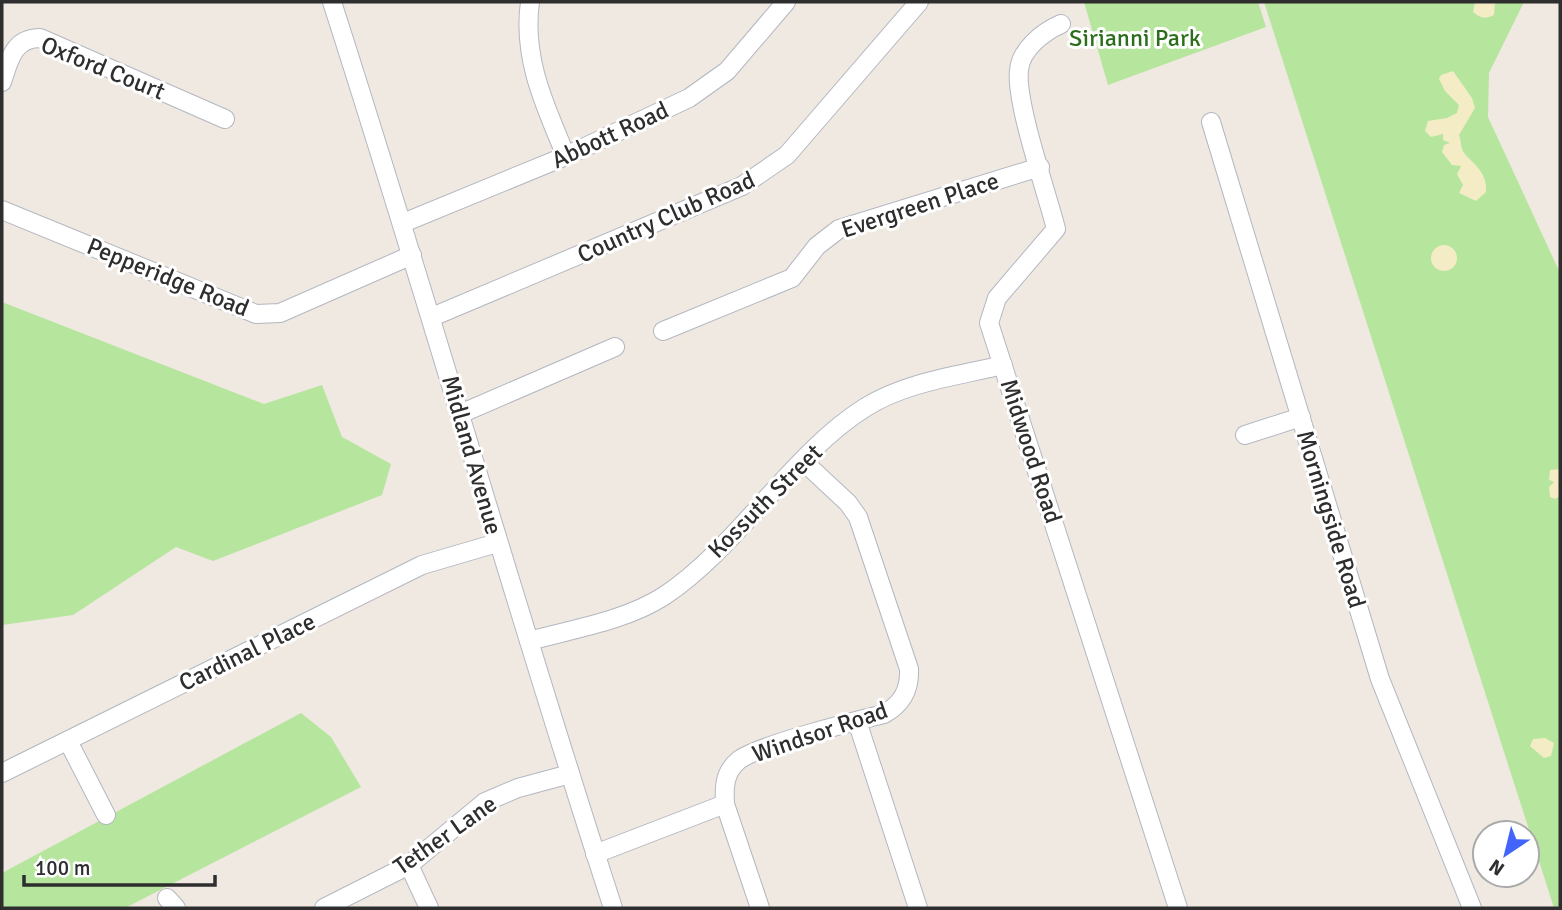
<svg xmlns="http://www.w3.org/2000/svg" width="1562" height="910" viewBox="0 0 1562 910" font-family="Signika,sans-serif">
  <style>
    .green { fill: #b6e59e }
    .sand { fill: #f3ecc5 }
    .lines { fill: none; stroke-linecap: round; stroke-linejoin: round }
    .minor-casing { stroke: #b4b7c1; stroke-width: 20 }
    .minor { stroke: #fff; stroke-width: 18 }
    .labels { text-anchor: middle; stroke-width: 6; stroke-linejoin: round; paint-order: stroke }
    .park-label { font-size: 24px; fill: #2c6e1b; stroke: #fff }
    .street-label { font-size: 24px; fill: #2e2e2e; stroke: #fff }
  </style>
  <rect width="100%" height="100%" fill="#efe9e1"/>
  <!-- green -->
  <g class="green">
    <polygon points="1084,2 1258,2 1266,27 1108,85"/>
    <polygon points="1264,2 1524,2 1489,73 1488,117 1560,273 1560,908 1554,908"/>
    <polygon points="2,302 264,404 322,385 342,437 391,464 382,495 213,561 176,547 73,615 2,625"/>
    <polygon points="301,713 331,737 361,787 125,908 2,908 2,873"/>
  </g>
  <!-- sand -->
  <g class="sand">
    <path d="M 1475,2 L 1495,2 L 1494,15 C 1485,19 1481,19 1473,12 Z"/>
    <path d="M 1453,71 L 1472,98 L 1475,108 L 1459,135 C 1461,140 1461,149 1464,153 C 1475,165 1488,174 1486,192 L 1476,201 L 1459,193 L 1463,185 L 1457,174 L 1461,166 L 1452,165 L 1442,152 L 1444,145 L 1450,143 L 1443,140 L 1443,134 L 1431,137 L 1425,131 L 1428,121 L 1447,118 L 1457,113 L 1459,105 L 1445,91 L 1439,79 L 1441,75 Z"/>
    <circle cx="1444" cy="258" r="13"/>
    <polygon points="1560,469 1560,496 1555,499 1550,497 1549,487 1554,482 1549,480 1550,470"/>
    <polygon points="1545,738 1554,743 1551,756 1544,758 1530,746 1533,739"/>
  </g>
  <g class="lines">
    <!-- minor casing -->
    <g class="minor-casing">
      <g id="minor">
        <path d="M 332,2 C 429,303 515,607 613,908"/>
        <path d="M 530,2 C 522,58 545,106 566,156"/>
        <path d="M 1061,24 C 1043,32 1021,49 1019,70 C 1015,102 1047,193 1056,229 L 997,298 L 989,323 L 1178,908"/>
        <path d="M 2,82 C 9,61 13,38 40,38 L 225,119"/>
        <polyline points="1211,122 1380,679 1472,908"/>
        <polyline points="2,210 256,314 280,313 412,255"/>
        <polyline points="403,223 566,156 689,98 727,71 786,2"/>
        <polyline points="432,317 742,186 787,155 919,2"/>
        <polyline points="663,331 792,278 817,246 839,229 1040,167"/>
        <polyline points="460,414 615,347"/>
        <polyline points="1245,435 1301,417"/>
        <path d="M 529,641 C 573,629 625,621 664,596 C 738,547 792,453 866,407 C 906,382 957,376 1003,365"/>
        <polyline points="857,721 918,908"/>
        <polyline points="68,741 106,815"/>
        <polyline points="2,773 422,565 497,543"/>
        <polyline points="725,804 760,908"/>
        <path d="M 595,854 L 725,804 C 724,788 724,772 739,760 C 759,745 855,721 884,714 C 902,704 910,690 909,669 L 858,517 L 848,503 L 804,462"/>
        <polyline points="409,865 429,908"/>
        <polyline points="167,898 176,908"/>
        <polyline points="324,908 409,865 485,802 518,788 570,774"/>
      </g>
    </g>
    <!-- minor -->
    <use href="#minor" class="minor"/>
  </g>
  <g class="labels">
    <!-- park labels -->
    <g class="park-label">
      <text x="1135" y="46">Sirianni Park</text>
    </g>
    <!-- street labels -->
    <g class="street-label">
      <text transform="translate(103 68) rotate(22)" y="8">Oxford Court</text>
      <text transform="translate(610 135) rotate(-25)" y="8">Abbott Road</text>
      <text transform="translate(920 205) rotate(-18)" y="8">Evergreen Place</text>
      <text transform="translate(666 217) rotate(-24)" y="8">Country Club Road</text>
      <text transform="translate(168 277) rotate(22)" y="8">Pepperidge Road</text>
      <text transform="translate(1031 451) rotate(72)" y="8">Midwood Road</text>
      <text transform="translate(472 455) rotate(74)" y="8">Midland Avenue</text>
      <text transform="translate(765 501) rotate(-45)" y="8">Kossuth Street</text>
      <text transform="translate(1331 519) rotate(73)" y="8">Morningside Road</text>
      <text transform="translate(247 652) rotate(-26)" y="8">Cardinal Place</text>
      <text transform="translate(820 732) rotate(-19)" y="8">Windsor Road</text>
      <text transform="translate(445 835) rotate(-35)" y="8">Tether Lane</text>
    </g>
  </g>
  <!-- border -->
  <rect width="1562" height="910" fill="none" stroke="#2e2e2e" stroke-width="7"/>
  <!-- north arrow -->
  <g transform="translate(1506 854) rotate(215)"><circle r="33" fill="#ffffff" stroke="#ababab" stroke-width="2"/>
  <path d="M0-5L12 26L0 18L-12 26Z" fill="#4264fb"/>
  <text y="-10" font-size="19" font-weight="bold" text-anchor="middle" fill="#2e2e2e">N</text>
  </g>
  <!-- scale -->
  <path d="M24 875v10h191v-10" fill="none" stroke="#2e2e2e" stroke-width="3.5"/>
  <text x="35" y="875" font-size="21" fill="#2e2e2e" stroke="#ffffff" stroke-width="5" paint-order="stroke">100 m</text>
</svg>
